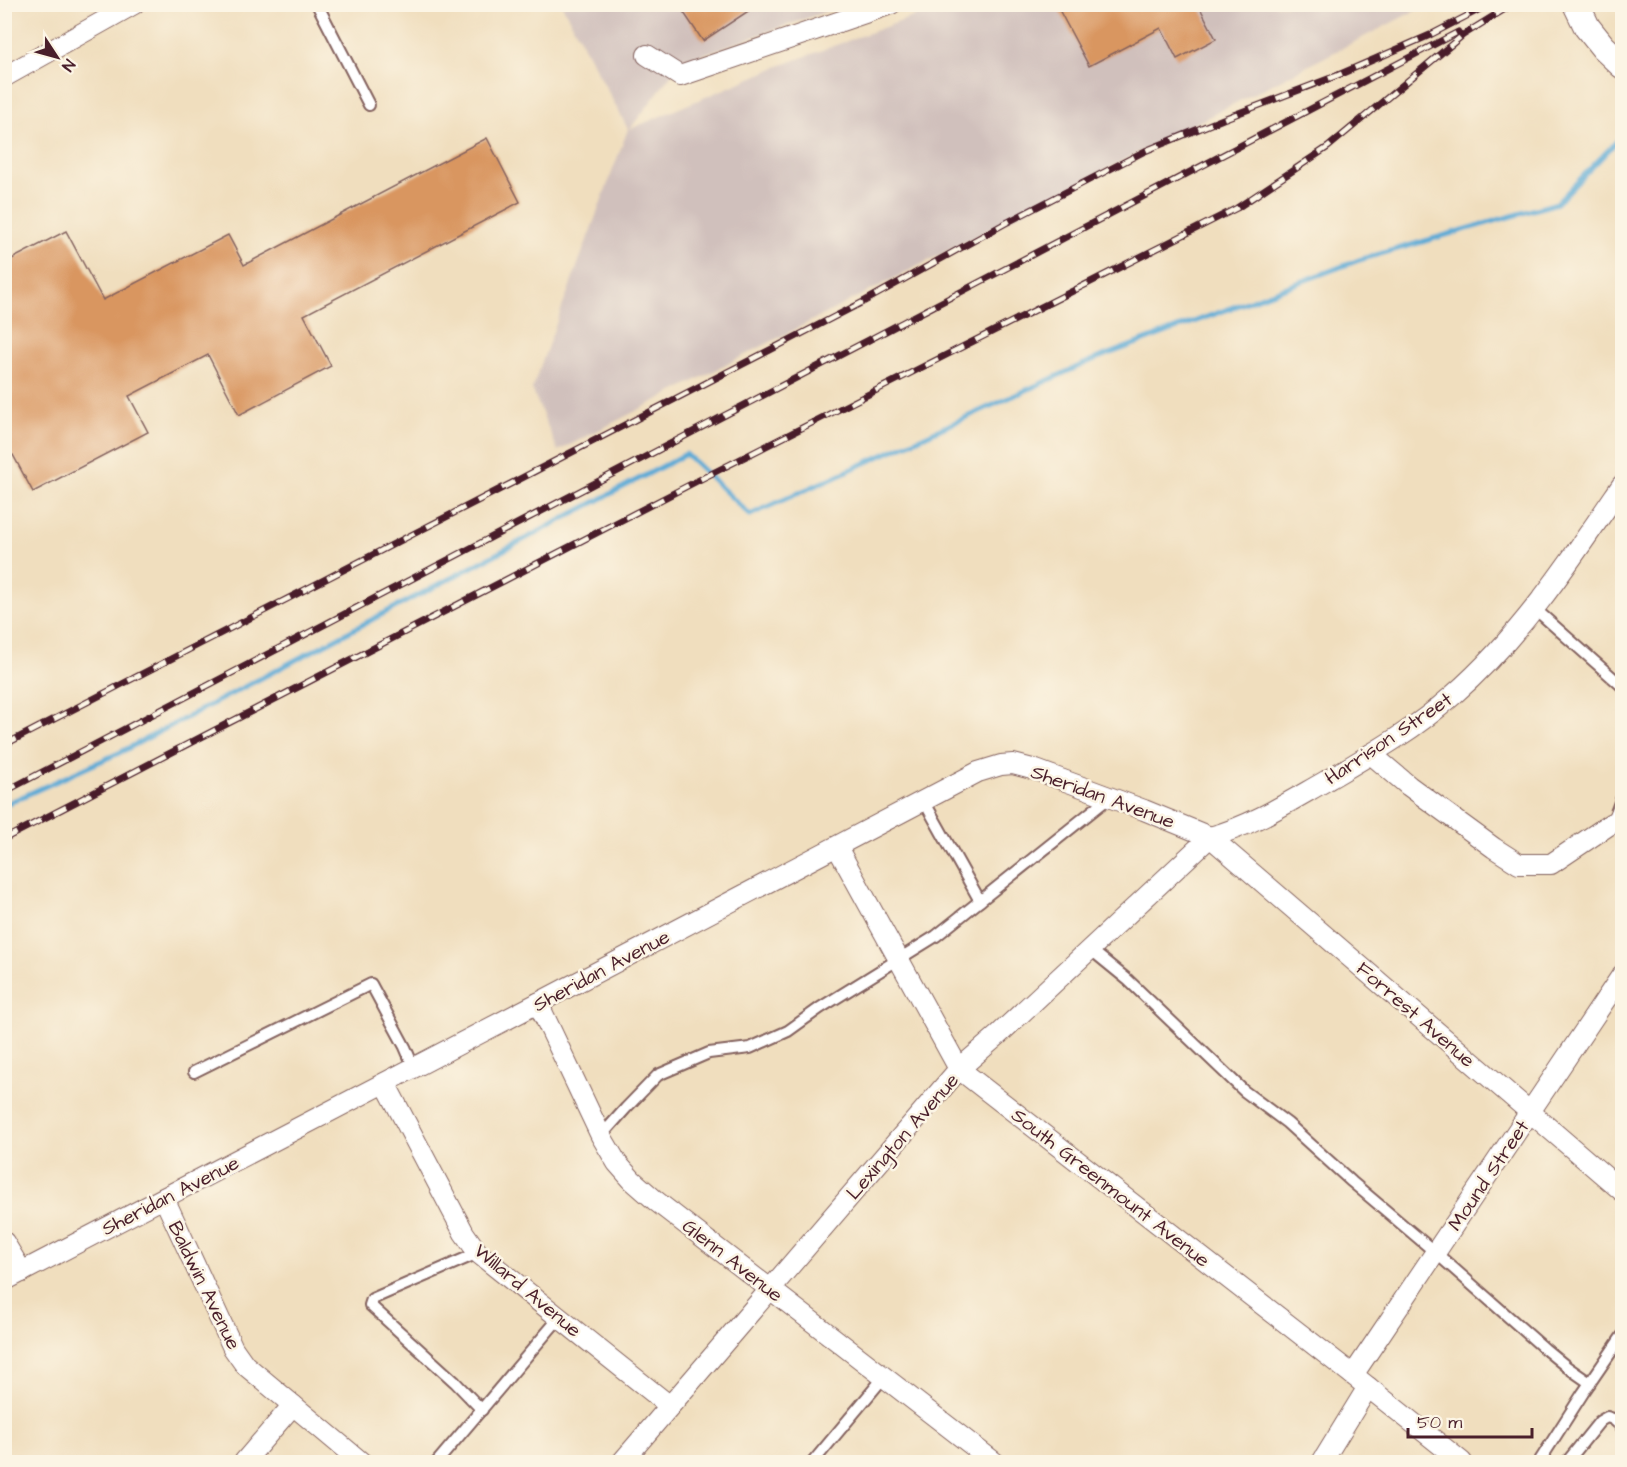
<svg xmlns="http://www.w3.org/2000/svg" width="1627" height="1467" viewBox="0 0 1627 1467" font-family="'Architects Daughter',sans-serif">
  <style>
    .industrial { fill: #d0c0bc }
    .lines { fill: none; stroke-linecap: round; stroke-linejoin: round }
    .stream { stroke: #5caad6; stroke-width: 5 }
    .building { fill: #d99660 }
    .service-casing { stroke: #84625e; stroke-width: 14 }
    .minor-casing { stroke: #84625e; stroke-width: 22 }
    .tertiary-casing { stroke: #84625e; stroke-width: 28 }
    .service { stroke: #fff; stroke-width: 10 }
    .minor { stroke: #fff; stroke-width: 20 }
    .tertiary { stroke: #fff; stroke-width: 26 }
    .rail-casing { stroke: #4a1f2b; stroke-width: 7 }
    .rail { stroke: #fcf5e5; stroke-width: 4.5; stroke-dasharray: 14; stroke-linecap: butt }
    .labels { text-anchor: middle; stroke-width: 5; stroke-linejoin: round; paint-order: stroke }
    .street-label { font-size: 20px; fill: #4a1f2b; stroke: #fcf5e5 }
  </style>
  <rect width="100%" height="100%" fill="#fcf5e5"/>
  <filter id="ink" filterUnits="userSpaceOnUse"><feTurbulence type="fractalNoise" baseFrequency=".0167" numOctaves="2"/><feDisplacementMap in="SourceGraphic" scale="12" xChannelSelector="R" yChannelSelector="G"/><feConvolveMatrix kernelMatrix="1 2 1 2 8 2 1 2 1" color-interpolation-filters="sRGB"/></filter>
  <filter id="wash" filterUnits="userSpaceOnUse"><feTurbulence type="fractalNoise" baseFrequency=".008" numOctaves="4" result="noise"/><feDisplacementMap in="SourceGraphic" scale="24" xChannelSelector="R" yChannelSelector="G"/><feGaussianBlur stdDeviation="1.35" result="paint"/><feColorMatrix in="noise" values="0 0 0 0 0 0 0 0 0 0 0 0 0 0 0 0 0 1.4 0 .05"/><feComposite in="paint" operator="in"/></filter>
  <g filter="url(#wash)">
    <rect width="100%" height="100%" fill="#f0debe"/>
    <!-- industrial -->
    <polygon class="industrial" points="562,5 845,5 681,62 630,129 779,66 945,5 1426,5 558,451 532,389 628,129"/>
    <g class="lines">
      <!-- stream -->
      <polyline class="stream" points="4,805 121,752 686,454 750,515 1095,359 1359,260 1557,203 1622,136"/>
    </g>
    <g id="blocks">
      <!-- building -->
      <g class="building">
        <polygon points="678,4 759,4 703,41"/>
        <polygon points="1056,4 1198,4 1216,39 1177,59 1161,28 1089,66"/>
        <polygon points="487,138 520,202 304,315 331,366 239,415 208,355 129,396 148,432 33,492 13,455 4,459 4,263 66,231 103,300 228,235 244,265"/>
      </g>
    </g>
  </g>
  <g filter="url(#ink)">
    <use href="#blocks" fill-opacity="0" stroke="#84625e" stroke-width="1.5"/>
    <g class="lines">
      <!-- service casing -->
      <g class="service-casing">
        <g id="service">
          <polyline points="317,4 369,105"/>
          <polyline points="1534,608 1622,686"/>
          <polyline points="1622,797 1612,823 1622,831"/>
          <polyline points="924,801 980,901"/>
          <polyline points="1090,949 1128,980 1244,1091 1287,1123 1352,1182 1436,1253 1545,1349 1567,1367 1590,1383"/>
          <polyline points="194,1072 371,984 405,1047 414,1068"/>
          <polyline points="601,1136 626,1108 658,1075 709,1053 750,1048 788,1031 820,1008 936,936 1110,797"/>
          <polyline points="478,1253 372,1299 370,1305 455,1382 482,1410"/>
          <polyline points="437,1462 560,1317"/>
          <polyline points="813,1462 884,1377"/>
          <polyline points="1539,1462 1583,1393 1622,1336"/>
          <polyline points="1567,1462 1600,1421 1607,1417 1613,1419 1622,1427"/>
        </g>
      </g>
      <!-- minor casing -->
      <g class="minor-casing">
        <g id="minor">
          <polyline points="647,55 680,76 891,4"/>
          <polyline points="4,77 134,4"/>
          <polyline points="1371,754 1409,786 1494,848 1519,864 1551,864 1612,823"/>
          <polyline points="837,847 959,1069 1353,1375 1462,1462"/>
          <polyline points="538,1003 601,1136 617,1163 632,1180 656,1201 994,1462"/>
          <polyline points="385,1083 464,1233 478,1253 670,1406"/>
          <polyline points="164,1198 233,1348 245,1365 361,1462"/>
          <polyline points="4,1242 22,1272"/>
          <polyline points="4,1281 538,1003 978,772 1001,765 1013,764 1036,770 1144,810 1210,837 1622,1191"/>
          <polyline points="1353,1375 1622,975"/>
          <polyline points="244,1462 293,1405"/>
          <path d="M 622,1462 L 959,1069 L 997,1036 L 1210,837 C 1251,826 1287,803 1324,782 C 1368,756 1414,730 1452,696 C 1521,636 1571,560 1622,485"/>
          <polyline points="1322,1462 1368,1387"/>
        </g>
      </g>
      <!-- tertiary casing -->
      <g class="tertiary-casing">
        <polyline id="tertiary" points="1576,4 1587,27 1603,47 1622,65"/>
      </g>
      <!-- service -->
      <use href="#service" class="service"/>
      <!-- minor -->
      <use href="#minor" class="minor"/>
      <!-- tertiary -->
      <use href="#tertiary" class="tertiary"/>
      <!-- rail casing -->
      <g class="rail-casing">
        <g id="rail">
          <polyline points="4,745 863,302 1004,224 1145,151 1223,119 1336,76 1430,35 1490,4"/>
          <polyline points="4,792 1458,32"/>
          <polyline points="4,839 699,480 1237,208 1328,147 1463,35 1513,4"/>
        </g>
      </g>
      <!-- rail -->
      <use href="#rail" class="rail"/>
    </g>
  </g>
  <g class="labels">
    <!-- street labels -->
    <g class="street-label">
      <text transform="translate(1388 738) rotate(-34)" y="7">Harrison Street</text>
      <text transform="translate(1103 796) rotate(20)" y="7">Sheridan Avenue</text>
      <text transform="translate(601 970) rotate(-28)" y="7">Sheridan Avenue</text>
      <text transform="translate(1416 1014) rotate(41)" y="7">Forrest Avenue</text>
      <text transform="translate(902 1136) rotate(-49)" y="7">Lexington Avenue</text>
      <text transform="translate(1488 1175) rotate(-56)" y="7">Mound Street</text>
      <text transform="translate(1111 1187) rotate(38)" y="7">South Greenmount Avenue</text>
      <text transform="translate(170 1195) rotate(-27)" y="7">Sheridan Avenue</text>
      <text transform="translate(733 1260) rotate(38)" y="7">Glenn Avenue</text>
      <text transform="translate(205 1285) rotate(64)" y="7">Baldwin Avenue</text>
      <text transform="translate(528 1290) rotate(40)" y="7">Willard Avenue</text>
    </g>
  </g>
  <!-- margin -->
  <rect width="1627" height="1467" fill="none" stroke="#fcf5e5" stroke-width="24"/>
  <!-- north arrow -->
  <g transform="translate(57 57) rotate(126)" stroke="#fcf5e5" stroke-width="4.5" paint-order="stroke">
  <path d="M0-4.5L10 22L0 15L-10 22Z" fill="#4a1f2b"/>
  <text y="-9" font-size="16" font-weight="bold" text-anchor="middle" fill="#4a1f2b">N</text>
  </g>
  <!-- scale -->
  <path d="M1408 1428v9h124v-9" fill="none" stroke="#4a1f2b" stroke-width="3"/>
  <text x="1417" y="1428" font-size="18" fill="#4a1f2b" stroke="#fcf5e5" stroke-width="4.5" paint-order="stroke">50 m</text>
</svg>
